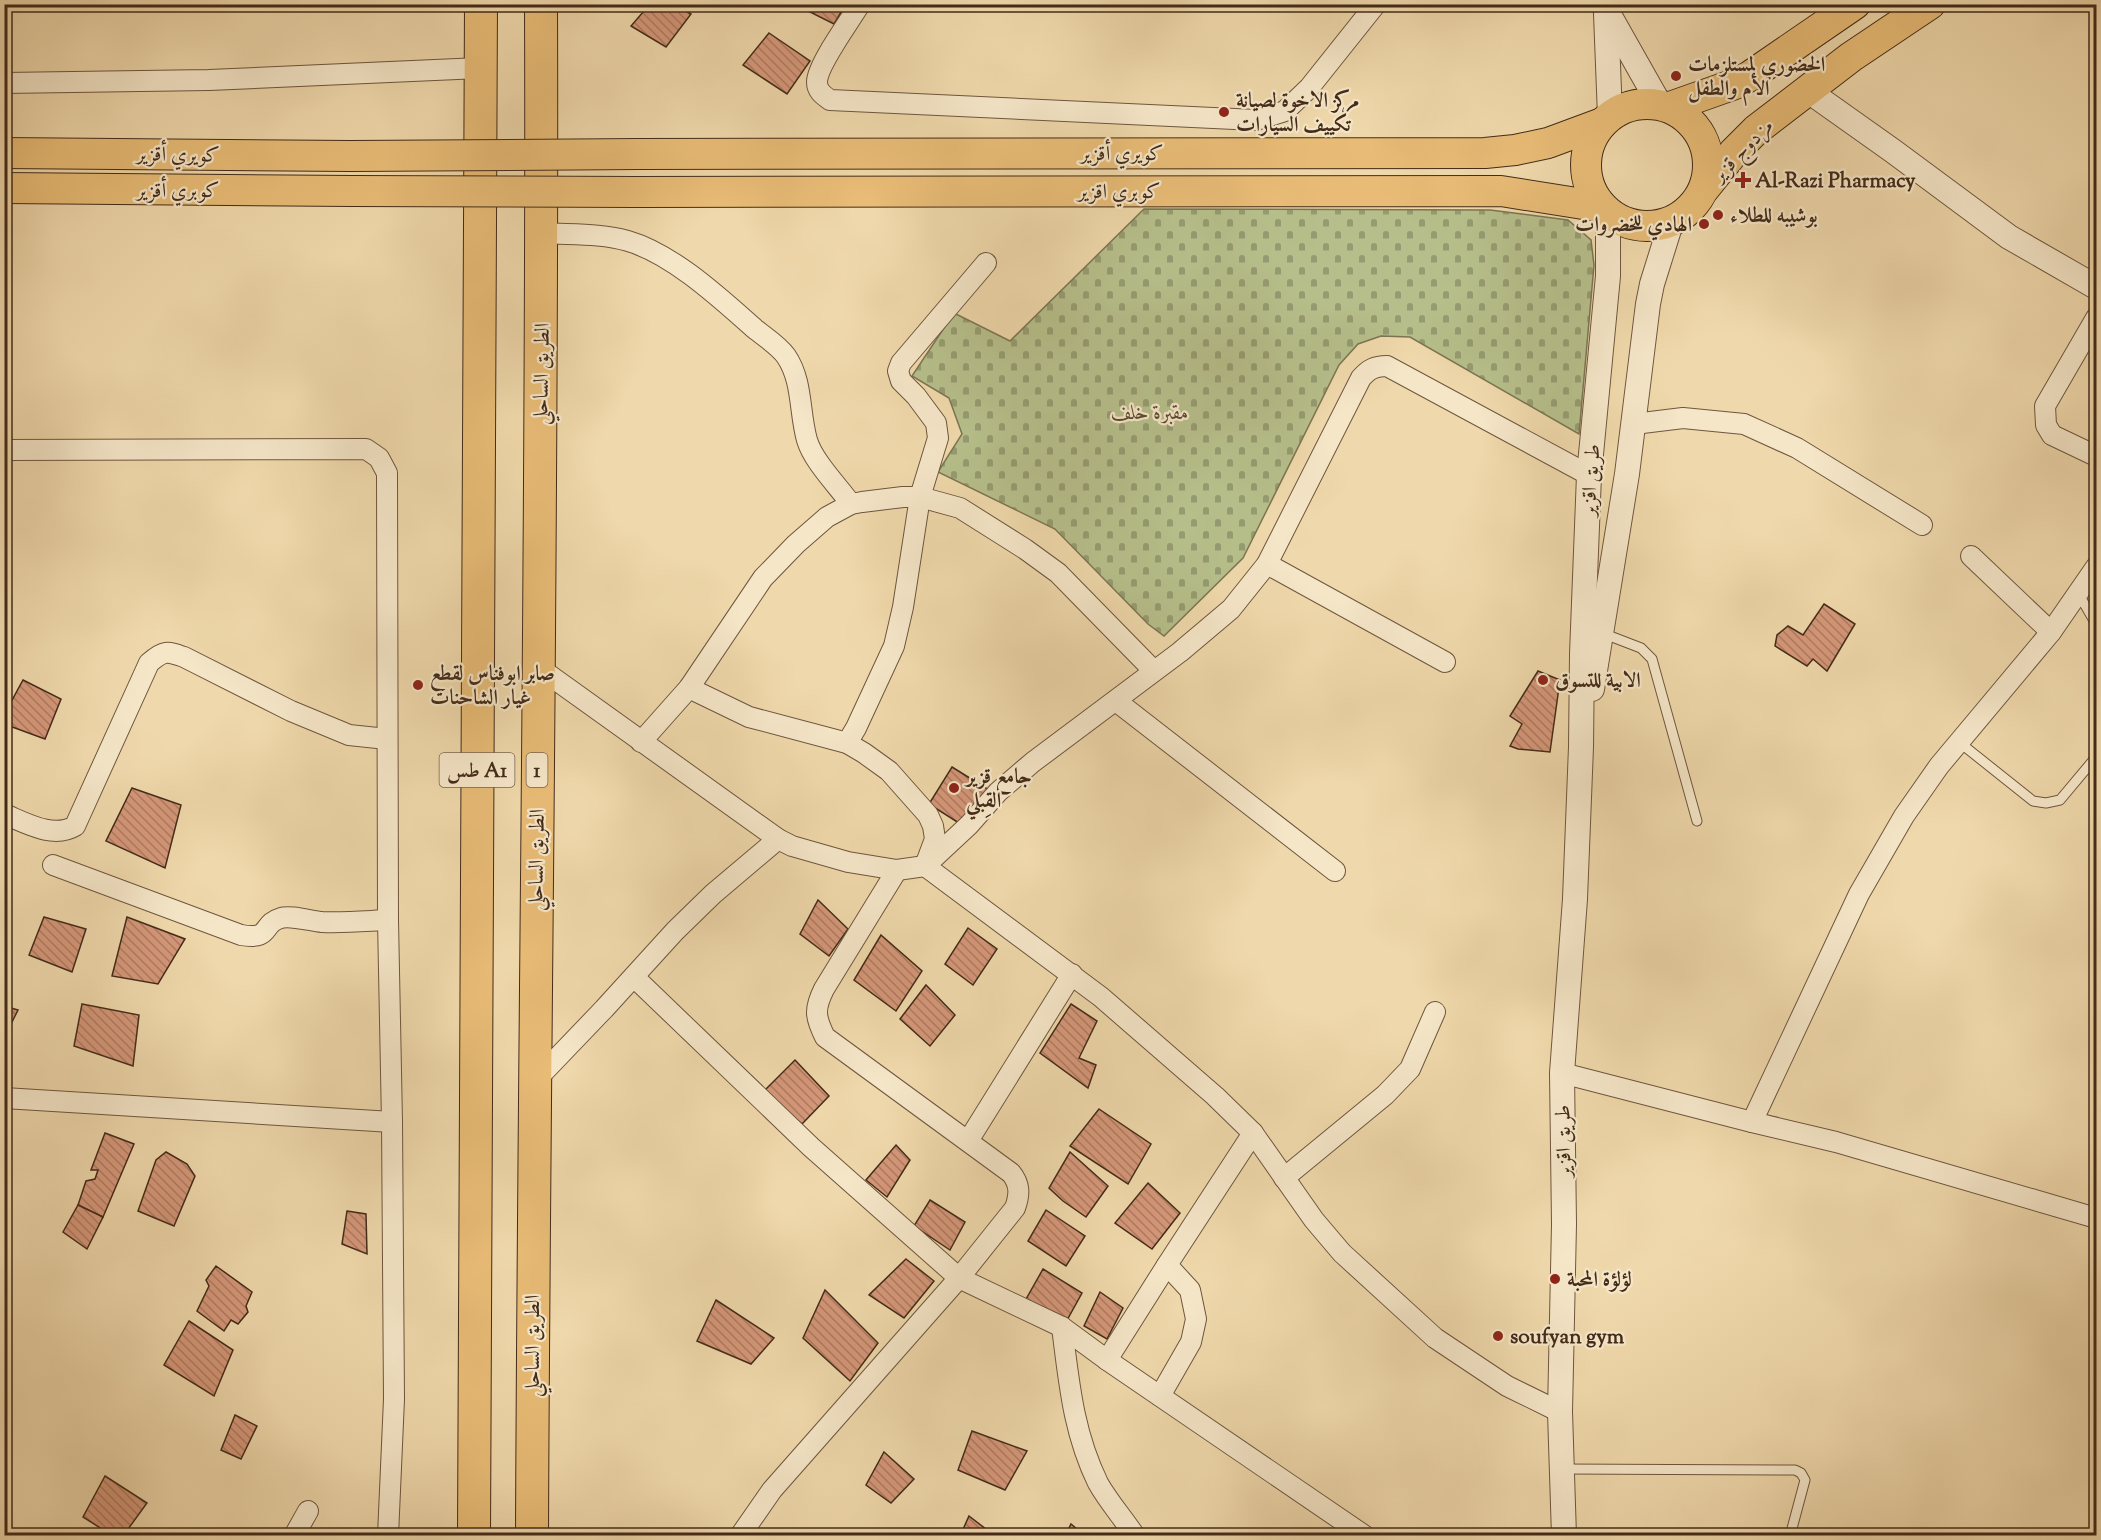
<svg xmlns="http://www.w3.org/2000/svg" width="2101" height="1540" viewBox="0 0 2101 1540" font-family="'Sorts Mill Goudy',Amiri,serif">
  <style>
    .cemetery { fill: url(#cemetery-stones); stroke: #7c7552; stroke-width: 1.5 }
    .building { fill: url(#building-back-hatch); stroke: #432b19; stroke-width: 1.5 }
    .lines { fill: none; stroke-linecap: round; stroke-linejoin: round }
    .service-casing { stroke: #6e563e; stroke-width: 11 }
    .minor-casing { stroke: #6e563e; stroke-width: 22 }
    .tertiary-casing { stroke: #6e563e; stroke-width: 26 }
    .primary-casing { stroke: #432b19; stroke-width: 32 }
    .trunk-casing { stroke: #432b19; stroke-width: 34 }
    .service { stroke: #f5e6c8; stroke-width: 9 }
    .minor { stroke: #f5e6c8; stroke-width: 20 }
    .tertiary { stroke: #f5e6c8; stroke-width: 24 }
    .primary { stroke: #e8bc76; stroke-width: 30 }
    .trunk { stroke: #e8bc76; stroke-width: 32 }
    .primary-bridge-casing { stroke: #432b19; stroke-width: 32; stroke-linecap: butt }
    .primary-bridge { stroke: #e8bc76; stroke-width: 30 }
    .poi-dot { fill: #8f2418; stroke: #f5e6c8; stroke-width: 2 }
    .labels { text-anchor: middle; stroke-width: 4.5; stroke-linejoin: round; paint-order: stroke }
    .shield { fill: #f5e6c8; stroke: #78634e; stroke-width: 1.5 }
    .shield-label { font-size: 20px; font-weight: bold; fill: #432b19 }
    .poi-label { font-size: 21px; font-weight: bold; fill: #432b19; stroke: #f5e6c8; text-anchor: start }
    .street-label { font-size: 21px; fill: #432b19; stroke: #f5e6c8 }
    .park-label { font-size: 21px; font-style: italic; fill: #5a4930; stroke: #f5e6c8 }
  </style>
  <defs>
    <pattern id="cemetery-stones" width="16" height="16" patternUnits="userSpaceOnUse" patternTransform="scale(1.5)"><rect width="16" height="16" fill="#b6bf8b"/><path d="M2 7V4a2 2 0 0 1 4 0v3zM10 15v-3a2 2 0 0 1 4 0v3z" fill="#969b71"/></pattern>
    <pattern id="building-back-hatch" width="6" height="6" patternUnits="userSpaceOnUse" patternTransform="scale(1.5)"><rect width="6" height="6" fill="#d59779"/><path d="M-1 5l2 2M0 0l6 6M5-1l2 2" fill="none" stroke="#ae7b62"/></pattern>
  </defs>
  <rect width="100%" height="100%" fill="#efd8ab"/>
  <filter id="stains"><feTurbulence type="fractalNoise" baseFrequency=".00333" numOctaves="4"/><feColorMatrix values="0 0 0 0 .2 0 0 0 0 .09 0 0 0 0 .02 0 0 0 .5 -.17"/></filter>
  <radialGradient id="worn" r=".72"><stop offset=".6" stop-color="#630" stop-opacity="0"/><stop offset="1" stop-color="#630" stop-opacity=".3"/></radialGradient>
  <!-- cemetery -->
  <polygon class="cemetery" points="1144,209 1490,210 1568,220 1591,240 1594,265 1579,434 1410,337 1381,336 1358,344 1339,365 1243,558 1164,636 1148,624 1055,529 938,472 962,434 949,398 912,376 954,313 1010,341"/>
  <!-- building -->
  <g class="building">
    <polygon points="650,4 674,4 691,14 666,47 631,26"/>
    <polygon points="799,4 846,4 834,24 798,6"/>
    <polygon points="769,33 810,61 787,94 743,65"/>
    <polygon points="1824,604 1855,624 1827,671 1813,659 1807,666 1775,646 1777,635 1788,626 1803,635"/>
    <polygon points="1538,671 1560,680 1550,752 1518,749 1510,746 1522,724 1510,716"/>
    <polygon points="23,680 61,699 45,739 4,724 4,715"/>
    <polygon points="952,767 989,790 965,827 929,804"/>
    <polygon points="132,788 181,805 165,868 106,841"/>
    <polygon points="818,900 848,929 829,956 800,934"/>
    <polygon points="44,917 86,929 72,972 29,955"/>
    <polygon points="127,917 185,939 158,984 112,976"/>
    <polygon points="968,928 997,949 973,985 945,964"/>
    <polygon points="881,935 922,971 896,1011 854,980"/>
    <polygon points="926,985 955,1015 930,1046 900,1019"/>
    <polygon points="82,1004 139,1015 133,1066 74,1046"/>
    <polygon points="1071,1004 1097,1021 1079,1058 1096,1065 1088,1088 1040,1053"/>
    <polygon points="4,1006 18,1010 4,1038"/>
    <polygon points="795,1060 829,1096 802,1124 763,1092"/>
    <polygon points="1099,1109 1151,1144 1128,1184 1070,1146"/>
    <polygon points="105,1133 134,1144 103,1217 78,1205 86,1181 95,1179 98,1170 91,1170"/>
    <polygon points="896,1145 910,1160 887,1197 866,1180"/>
    <polygon points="166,1152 187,1164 195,1176 174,1226 138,1211 156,1160"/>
    <polygon points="1070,1152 1108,1186 1086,1217 1063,1201 1049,1188"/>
    <polygon points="1148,1183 1180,1213 1152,1249 1115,1223"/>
    <polygon points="930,1200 965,1222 950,1250 914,1226"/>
    <polygon points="78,1205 103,1217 87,1249 63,1232"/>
    <polygon points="1046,1210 1085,1236 1066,1266 1028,1241"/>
    <polygon points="347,1211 366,1214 367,1254 342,1244"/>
    <polygon points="906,1259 934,1281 904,1318 869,1295"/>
    <polygon points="216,1266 252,1292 246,1306 248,1312 238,1324 231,1320 224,1331 197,1311 209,1286 206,1280"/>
    <polygon points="1043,1269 1082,1293 1066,1322 1025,1301"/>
    <polygon points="825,1290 878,1343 850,1381 803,1338"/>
    <polygon points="1100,1292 1123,1308 1107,1339 1084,1326"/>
    <polygon points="716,1300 774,1338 751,1364 697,1341"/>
    <polygon points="189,1321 233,1350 214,1396 164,1365"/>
    <polygon points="235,1415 257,1426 241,1459 221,1450"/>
    <polygon points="972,1431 1027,1451 1005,1490 958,1470"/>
    <polygon points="8,1442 9,1452 4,1478 4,1449"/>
    <polygon points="884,1452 914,1479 891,1503 866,1485"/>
    <polygon points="105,1476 147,1503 123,1536 113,1536 83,1517"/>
    <polygon points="969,1516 995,1536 960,1536"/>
    <polygon points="1071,1524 1085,1536 1065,1536"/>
  </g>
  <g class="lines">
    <!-- service casing -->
    <g class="service-casing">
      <g id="service">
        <polyline points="2078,593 2096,624"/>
        <polyline points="1602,633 1641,648 1652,659 1697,821"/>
        <polyline points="1959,742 2033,801 2046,803 2060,800 2096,757"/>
        <polyline points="1562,1469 1795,1470 1801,1473 1805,1480 1790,1536"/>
      </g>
    </g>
    <!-- minor casing -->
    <g class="minor-casing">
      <g id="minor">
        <path d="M 860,4 C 850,21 817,65 817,82 C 817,91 823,95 830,100 L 1256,120 L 1285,111 L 1309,88 L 1376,4"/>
        <polyline points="4,83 209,80 480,68"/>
        <path d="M 542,233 C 571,235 600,233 628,241 C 673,254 721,299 755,329 C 765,337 779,346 786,356 C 803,381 799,412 807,440 C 813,461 838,486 851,504"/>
        <polyline points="2096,318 2045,406 2046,425 2052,435 2096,456"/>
        <polyline points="1634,424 1683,418 1744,424 1797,448 1922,525"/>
        <polyline points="4,450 366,449 379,458 387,473 388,920 392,1122 394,1399 388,1536"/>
        <polyline points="1971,556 2051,632"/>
        <polyline points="1267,564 1445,662"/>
        <path d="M 538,667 L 778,839 L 792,846 L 848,862 L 897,870 L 925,866 L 969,825 L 998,792 L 1033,762 L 1180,652 L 1231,609 L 1267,564 L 1361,378 C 1369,369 1375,366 1387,366 L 1589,475"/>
        <polyline points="689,688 749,717 847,743 864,753 889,771 928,815 933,826 935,839 926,863"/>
        <polyline points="1116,701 1335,871"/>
        <polyline points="641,742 689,688 763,578 796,544 827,517 851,504 862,502 903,497 920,497 960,508 1025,549 1058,573 1153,670"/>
        <polyline points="847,743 856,728 894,646 903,607 920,497 938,438 936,423 916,396 901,381 898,371 901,363 986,263"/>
        <path d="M 4,814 C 26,823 53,839 75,826 L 149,663 C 164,650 167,651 184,657 L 291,711 L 349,735 L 387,739"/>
        <path d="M 53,865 L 241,935 C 273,940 260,924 281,918 C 290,915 311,921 322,922 C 344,923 366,921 388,920"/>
        <polyline points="925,866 1101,997 1215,1096 1253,1133 1314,1220 1342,1253 1435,1338 1507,1386 1560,1412"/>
        <polyline points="634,977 811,1147 959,1278 1062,1327 1107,1360 1365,1536"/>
        <polyline points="1562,1073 1752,1122 1836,1142 2096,1218"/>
        <polyline points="534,1082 604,1009 675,931 713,894 778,839"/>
        <polyline points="4,1098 392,1122"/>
        <polyline points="1752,1122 1859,894 1904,816 1939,766 2051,632 2096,567"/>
        <polyline points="968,1141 1072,974"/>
        <polyline points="1284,1178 1385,1095 1410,1069 1435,1012"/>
        <path d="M 1062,1327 C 1069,1382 1073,1432 1098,1483 C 1108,1501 1123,1518 1135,1536"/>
        <polyline points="1107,1360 1167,1265 1253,1133"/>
        <polyline points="1160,1396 1191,1342 1196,1319 1190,1290 1167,1265"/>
        <polyline points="294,1536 308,1511"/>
        <path d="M 740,1536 L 772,1490 L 959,1278 L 1015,1208 C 1020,1194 1020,1184 1011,1173 L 825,1037 C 815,1017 814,1009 824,989 L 897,870"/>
      </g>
    </g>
    <!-- tertiary casing -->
    <g class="tertiary-casing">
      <g id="tertiary">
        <polyline points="1603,4 1660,105"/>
        <polyline points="1606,14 1610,116"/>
        <polyline points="1807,90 1893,151 2009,237 2096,287"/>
        <polyline points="1592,689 1627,474 1648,304 1652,284 1672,220"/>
        <polyline points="1564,1536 1560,1412 1564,1224 1562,1073 1575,899 1581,747 1582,654 1589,475 1608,276 1608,213"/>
      </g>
    </g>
    <!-- primary casing -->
    <g class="primary-casing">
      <g id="primary">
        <circle cx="1647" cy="165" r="61"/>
        <polyline points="1670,107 1735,84 1750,76 1855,4"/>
        <polyline points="4,153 351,156"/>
        <polyline points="638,154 1485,153 1515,150 1548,143 1602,123"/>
        <polyline points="4,188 352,191"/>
        <polyline points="1704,189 1734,152 1756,130 1851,57 1930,4"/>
        <polyline points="636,192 1501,191 1602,207"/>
      </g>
    </g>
    <!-- trunk casing -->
    <g class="trunk-casing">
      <g id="trunk">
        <polyline points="474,1536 481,4"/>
        <path d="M 532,1536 C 534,1025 543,515 541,4"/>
      </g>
    </g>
    <!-- service -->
    <use href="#service" class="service"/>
    <!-- minor -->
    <use href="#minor" class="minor"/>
    <!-- tertiary -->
    <use href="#tertiary" class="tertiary"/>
    <!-- primary -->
    <use href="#primary" class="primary"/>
    <!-- trunk -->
    <use href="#trunk" class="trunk"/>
    <!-- primary-bridge casing -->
    <g class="primary-bridge-casing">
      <g id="primary-bridge">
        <polyline points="351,156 638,154"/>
        <polyline points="352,191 636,192"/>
      </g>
    </g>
    <!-- primary-bridge -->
    <use href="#primary-bridge" class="primary-bridge"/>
  </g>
  <!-- markers -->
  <g class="poi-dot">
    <circle cx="1676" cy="76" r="6"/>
    <circle cx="1224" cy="112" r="6"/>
    <path d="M1740 171h6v6h6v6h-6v6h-6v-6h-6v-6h6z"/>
    <circle cx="1718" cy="215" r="6"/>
    <circle cx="1704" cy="224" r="6"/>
    <circle cx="1543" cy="680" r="6"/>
    <circle cx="418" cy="685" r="6"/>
    <circle cx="954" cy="788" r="6"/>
    <circle cx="1555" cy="1279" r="6"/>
    <circle cx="1498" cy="1336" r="6"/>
  </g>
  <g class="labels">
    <!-- shield labels -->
    <g class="shield">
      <rect x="439.5" y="753" width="75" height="34" rx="4.5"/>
      <rect x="526.5" y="753" width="21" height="34" rx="4.5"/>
    </g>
    <g class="shield-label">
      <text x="477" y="777">طس A1</text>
      <text x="537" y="777">1</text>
    </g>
    <!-- poi labels -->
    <g class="poi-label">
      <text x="1688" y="71">الخضوري لمستلزمات<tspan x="1688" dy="24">الأم والطفل</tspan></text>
      <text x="1236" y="107">مركز الاخوة لصيانة<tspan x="1236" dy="24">تكييف السيارات</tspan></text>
      <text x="1755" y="187">Al-Razi Pharmacy</text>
      <text x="1730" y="222">بوشيبه للطلاء</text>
      <text x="1692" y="231" text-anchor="end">الهادي للخضروات</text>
      <text x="430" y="680">صابر ابوفناس لقطع<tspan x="430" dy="24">غيار الشاحنات</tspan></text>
      <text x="1555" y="687">الابية للتسوق</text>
      <text x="966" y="783">جامع قزير<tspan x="966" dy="24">القِبلي</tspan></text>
      <text x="1567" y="1286">لؤلؤة المحبة</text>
      <text x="1510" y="1343">soufyan gym</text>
    </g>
    <!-- street labels -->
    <g class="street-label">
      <text transform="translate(1742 150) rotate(-46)" y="7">مزدوج قزير</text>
      <text x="1122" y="160">كويري أقزير</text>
      <text transform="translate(178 154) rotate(1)" y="7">كويري أقزير</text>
      <text x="178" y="197">كوبري أقزير</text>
      <text x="1119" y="198">كوبري اقزير</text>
      <text transform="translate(541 374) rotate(-89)" y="7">الطريق الساحلي</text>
      <text transform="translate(1590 480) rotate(-86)" y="7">طريق اقزير</text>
      <text transform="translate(536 860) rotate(-89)" y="7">الطريق الساحلي</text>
      <text transform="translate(1563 1141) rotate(-91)" y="7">طريق اقزير</text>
      <text transform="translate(532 1346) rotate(-90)" y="7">الطريق الساحلي</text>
    </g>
    <!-- park labels -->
    <g class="park-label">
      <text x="1150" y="419">مقبرة خلف</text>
    </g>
  </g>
  <!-- margin -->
  <rect width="2101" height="1540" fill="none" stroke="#efd8ab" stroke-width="24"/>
  <rect x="6" y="6" width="2089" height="1528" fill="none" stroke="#432b19" stroke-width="3"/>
  <rect x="12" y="12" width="2077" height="1516" fill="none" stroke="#432b19" stroke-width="1.5"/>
  <rect width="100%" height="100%" filter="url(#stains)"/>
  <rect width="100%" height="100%" fill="url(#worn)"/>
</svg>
